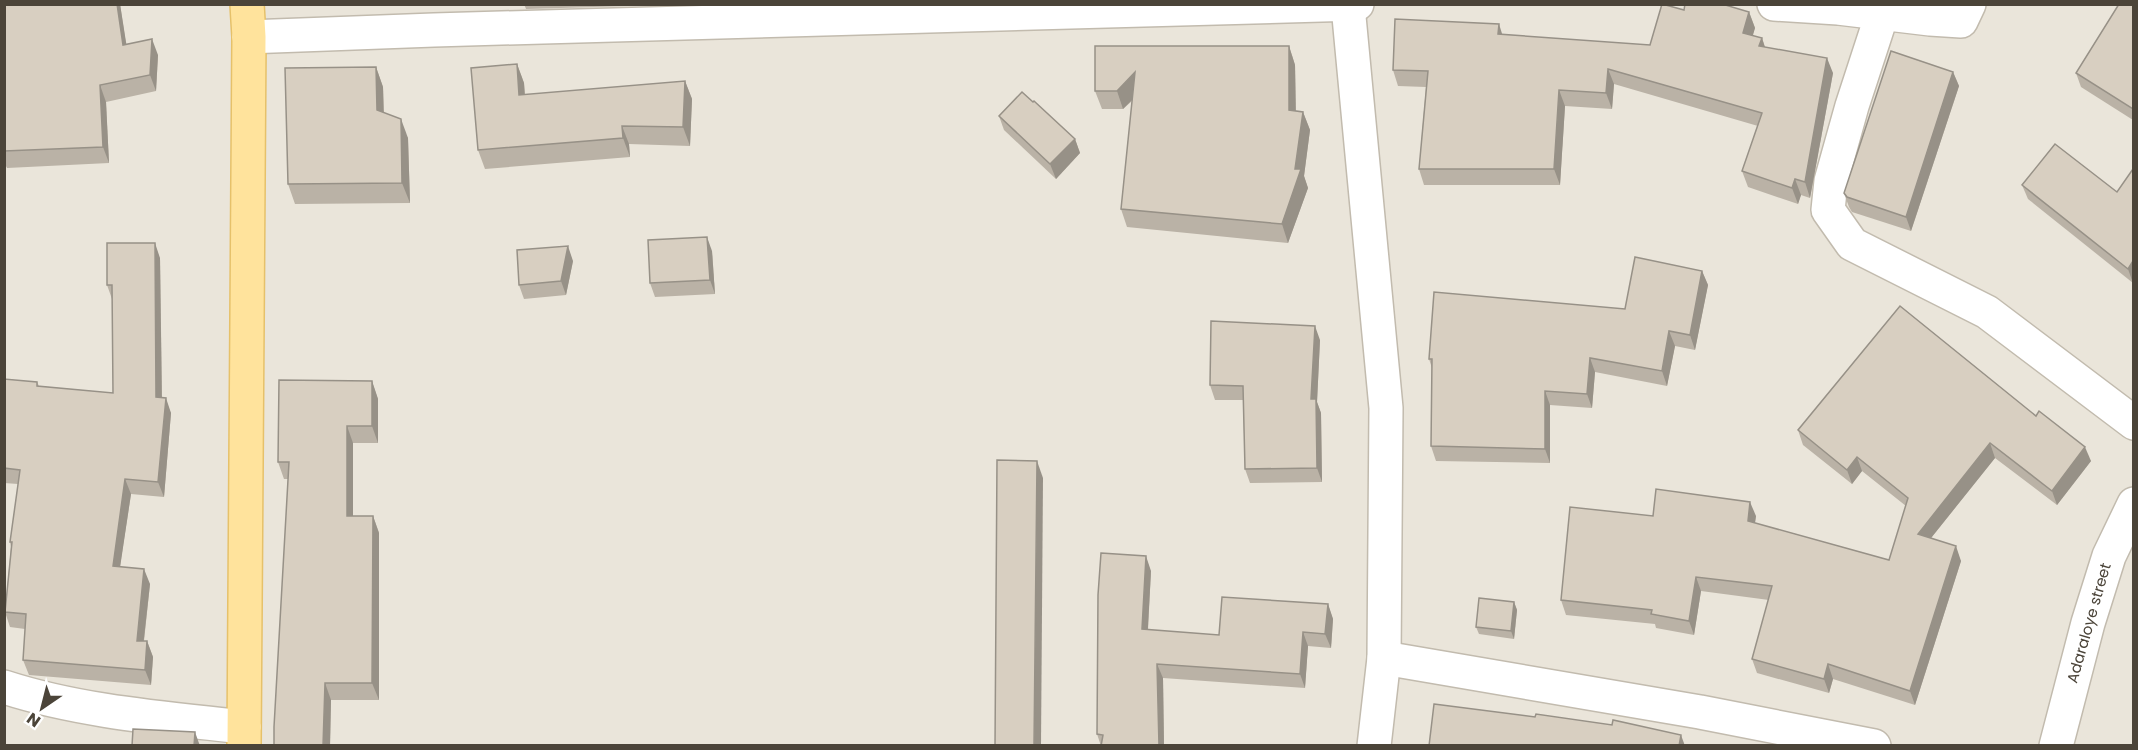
<svg xmlns="http://www.w3.org/2000/svg" width="2138" height="750" viewBox="0 0 2138 750" font-family="Poppins,sans-serif">
  <style>
    .residential { fill: #eae5da }
    .lines { fill: none; stroke-linecap: round; stroke-linejoin: round }
    .minor-casing { stroke: #c2bbae; stroke-width: 36 }
    .major-casing { stroke: #e6c16a; stroke-width: 36 }
    .minor { stroke: #fff; stroke-width: 33 }
    .major { stroke: #ffe39c; stroke-width: 33 }
    .wall { fill: #bab2a6 }
    .shaded-wall { fill: #979187 }
    .building { fill: #d8cfc1; stroke: #979187; stroke-width: 1.5 }
    .labels { text-anchor: middle; stroke-width: 4.5; stroke-linejoin: round; paint-order: stroke }
    .street-label { font-size: 15px; fill: #4b4439; stroke: #fff }
  </style>
  <rect width="100%" height="100%" fill="#f6f3ec"/>
  <!-- residential -->
  <rect class="residential" x="5" y="5" width="2128" height="740"/>
  <g class="lines">
    <!-- minor casing -->
    <g class="minor-casing">
      <g id="minor">
        <polyline points="1774,4 1838,8 1930,19 1961,21 1969,4"/>
        <polyline points="1348,6 1386,408 1384,658 1374,746"/>
        <polyline points="1882,14 1852,106 1831,181 1828,210 1852,244 1987,312 2134,423"/>
        <polyline points="249,37 434,30 1357,4"/>
        <polyline points="1384,658 1700,712 1874,746"/>
        <path d="M 4,687 C 81,712 164,718 244,727"/>
        <polyline points="2056,746 2088,623 2109,556 2134,504"/>
      </g>
    </g>
    <!-- major casing -->
    <g class="major-casing">
      <polyline id="major" points="244,746 249,37 247,4"/>
    </g>
    <!-- minor -->
    <use href="#minor" class="minor"/>
    <!-- major -->
    <use href="#major" class="major"/>
  </g>
  <!-- wall -->
  <g class="wall">
    <polygon points="4,4 120,4 126,44 158,55 156,91 106,102 109,163 7,168 4,162"/>
    <polygon points="524,4 661,4 661,5 526,9"/>
    <polygon points="2133,4 2133,120 2081,87 2076,73"/>
    <polygon points="1684,10 1749,12 1755,28 1752,36 1762,38 1765,47 1833,73 1810,198 1801,195 1798,204 1748,187 1742,171 1758,126 1614,84 1612,109 1565,106 1560,185 1424,185 1419,169 1426,87 1398,86 1393,70 1502,35 1650,45"/>
    <polygon points="1289,46 1295,65 1296,111 1303,112 1310,130 1304,176 1308,188 1288,243 1127,227 1121,209 1132,101 1123,109 1102,109 1095,91"/>
    <polygon points="517,64 524,83 525,95 685,81 692,99 690,146 629,144 630,157 485,169 478,150"/>
    <polygon points="376,67 383,87 384,112 408,138 410,203 295,204 288,184"/>
    <polygon points="1953,72 1959,86 1911,231 1852,212 1849,207 1844,193"/>
    <polygon points="999,116 1075,139 1080,153 1056,179 1004,130"/>
    <polygon points="2022,185 2117,192 2133,283 2028,199"/>
    <polygon points="712,251 715,294 655,297 650,283"/>
    <polygon points="160,258 162,397 171,413 164,497 131,494 120,566 150,584 144,641 147,641 153,657 151,685 29,675 23,660 25,629 10,627 5,612 11,547 10,542 18,484 4,483 4,379 37,382 39,386 113,393 112,299 107,285"/>
    <polygon points="573,261 566,295 524,299 519,285"/>
    <polygon points="1702,271 1708,285 1695,350 1675,346 1667,386 1595,372 1592,408 1550,405 1550,463 1436,461 1431,446 1432,368 1429,359 1625,309"/>
    <polygon points="1900,306 2091,461 2057,505 1995,458 1931,538 1961,561 1915,705 1833,679 1829,693 1757,673 1752,659 1769,600 1701,591 1694,635 1656,628 1655,624 1566,615 1561,600 1653,516 1756,516 1755,523 1889,560 1906,506 1862,471 1852,484 1803,445 1798,430"/>
    <polygon points="1320,340 1317,402 1321,413 1322,482 1250,483 1245,469 1243,400 1215,400 1210,385"/>
    <polygon points="372,381 378,399 378,443 353,443 353,516 373,516 379,533 379,700 331,700 330,746 274,746 288,479 284,479 278,462"/>
    <polygon points="1151,571 1148,630 1219,635 1328,604 1333,619 1331,648 1308,646 1305,688 1163,678 1164,746 1101,746 1097,734"/>
    <polygon points="1514,602 1517,610 1514,639 1479,634 1476,627"/>
  </g>
  <!-- shaded-wall -->
  <g class="shaded-wall">
    <polygon points="117,4 120,4 129,61 123,45"/>
    <polygon points="1749,12 1755,28 1749,49 1743,33"/>
    <polygon points="1499,24 1504,40 1498,34"/>
    <polygon points="1762,38 1767,54 1759,46"/>
    <polygon points="152,39 158,55 156,91 150,75"/>
    <polygon points="1289,46 1295,65 1296,128 1289,110"/>
    <polygon points="1827,58 1833,73 1810,198 1805,182"/>
    <polygon points="517,64 524,83 526,114 519,95"/>
    <polygon points="376,67 383,87 384,129 377,110"/>
    <polygon points="1608,69 1614,84 1612,109 1606,93"/>
    <polygon points="1135,72 1141,91 1123,109 1117,91"/>
    <polygon points="1953,72 1959,86 1911,231 1906,217"/>
    <polygon points="685,81 692,99 690,146 683,127"/>
    <polygon points="100,85 106,102 109,163 103,147"/>
    <polygon points="1559,90 1565,106 1560,185 1554,169"/>
    <polygon points="1303,112 1310,130 1304,176 1308,188 1288,243 1282,224 1295,169"/>
    <polygon points="401,119 408,138 410,203 402,183"/>
    <polygon points="622,126 629,144 630,157 623,138"/>
    <polygon points="1075,139 1080,153 1056,179 1050,164"/>
    <polygon points="1795,179 1801,195 1798,204 1792,188"/>
    <polygon points="707,237 712,251 715,294 710,280"/>
    <polygon points="155,243 160,258 162,412 156,397"/>
    <polygon points="568,246 573,261 566,295 561,281"/>
    <polygon points="2133,261 2133,283 2128,269"/>
    <polygon points="1702,271 1708,285 1695,350 1690,335"/>
    <polygon points="1315,326 1320,340 1317,402 1321,413 1322,482 1317,468 1311,399"/>
    <polygon points="1669,331 1675,346 1667,386 1662,371"/>
    <polygon points="1590,358 1595,372 1592,408 1587,394"/>
    <polygon points="372,381 378,399 378,443 372,426"/>
    <polygon points="1545,391 1550,405 1550,463 1545,449"/>
    <polygon points="166,398 171,413 164,497 158,482"/>
    <polygon points="347,426 353,443 353,533 347,516"/>
    <polygon points="1990,443 1995,458 1923,548 1918,534"/>
    <polygon points="2085,447 2091,461 2057,505 2052,491"/>
    <polygon points="1857,457 1862,471 1852,484 1847,470"/>
    <polygon points="1037,461 1043,478 1041,746 1034,746"/>
    <polygon points="125,479 131,494 118,581 113,566"/>
    <polygon points="1750,502 1756,516 1753,535 1748,521"/>
    <polygon points="373,516 379,533 379,700 372,683"/>
    <polygon points="1956,546 1961,561 1915,705 1910,691"/>
    <polygon points="1146,556 1151,571 1147,644 1142,629"/>
    <polygon points="144,569 150,584 142,656 137,641"/>
    <polygon points="1696,577 1701,591 1694,635 1689,621"/>
    <polygon points="1514,602 1517,610 1514,639 1511,631"/>
    <polygon points="1328,604 1333,619 1331,648 1325,634"/>
    <polygon points="1303,632 1308,646 1305,688 1300,674"/>
    <polygon points="147,641 153,657 151,685 145,670"/>
    <polygon points="1157,664 1163,678 1164,746 1159,746"/>
    <polygon points="1828,664 1833,679 1829,693 1824,679"/>
    <polygon points="325,683 331,700 330,746 323,746"/>
    <polygon points="195,732 200,746 194,746"/>
    <polygon points="1681,735 1685,746 1679,746"/>
  </g>
  <!-- building -->
  <g class="building">
    <polygon points="4,4 117,4 123,45 152,39 150,75 100,85 103,147 4,151"/>
    <polygon points="1662,4 1684,10 1685,4 1722,4 1749,12 1743,33 1762,38 1759,46 1827,58 1805,182 1795,179 1792,188 1742,171 1762,113 1608,69 1606,93 1559,90 1554,169 1419,169 1428,71 1393,70 1395,19 1499,24 1498,34 1650,45"/>
    <polygon points="2119,4 2133,4 2133,109 2076,73"/>
    <polygon points="1095,46 1289,46 1289,110 1303,112 1295,169 1301,169 1282,224 1121,209 1135,72 1117,91 1095,91"/>
    <polygon points="1891,51 1953,72 1906,217 1847,197 1844,193"/>
    <polygon points="517,64 519,95 685,81 683,127 622,126 623,138 478,150 471,68"/>
    <polygon points="376,67 377,110 401,119 402,183 288,184 285,68"/>
    <polygon points="1022,92 1033,102 1034,101 1075,139 1050,164 999,116"/>
    <polygon points="2055,144 2117,192 2133,169 2133,261 2128,269 2022,185"/>
    <polygon points="707,237 710,280 650,283 648,240"/>
    <polygon points="107,243 155,243 156,397 166,398 158,482 125,479 113,566 144,569 137,641 147,641 145,670 23,660 26,614 5,612 12,542 10,542 20,470 4,468 4,379 37,382 37,386 113,393 112,285 107,285"/>
    <polygon points="568,246 561,281 519,285 517,250"/>
    <polygon points="1635,257 1702,271 1690,335 1669,331 1662,371 1590,358 1587,394 1545,391 1545,449 1431,446 1432,359 1429,359 1434,292 1625,309"/>
    <polygon points="1900,306 2036,416 2039,411 2085,447 2052,491 1990,443 1918,534 1956,546 1910,691 1828,664 1824,679 1752,659 1772,586 1696,577 1689,621 1651,614 1652,610 1561,600 1570,507 1653,516 1656,489 1750,502 1748,521 1889,560 1908,498 1857,457 1847,470 1798,430"/>
    <polygon points="1211,321 1315,326 1311,399 1316,399 1317,468 1245,469 1243,386 1210,385"/>
    <polygon points="279,380 372,381 372,426 347,426 347,516 373,516 372,683 325,683 323,746 274,746 274,727 289,462 278,462"/>
    <polygon points="997,460 1037,461 1034,746 995,746"/>
    <polygon points="1101,553 1146,556 1142,629 1219,635 1222,597 1328,604 1325,634 1303,632 1300,674 1157,664 1159,746 1101,746 1103,735 1097,734 1098,595"/>
    <polygon points="1479,598 1514,602 1511,631 1476,627"/>
    <polygon points="1434,704 1535,717 1536,714 1612,725 1613,720 1681,735 1679,746 1429,746"/>
    <polygon points="133,729 195,732 194,746 132,746"/>
  </g>
  <g class="labels">
    <!-- street labels -->
    <g class="street-label">
      <text transform="translate(2089 623) rotate(-74)" y="5">Adaraloye street</text>
    </g>
  </g>
  <!-- border -->
  <rect width="2138" height="750" fill="none" stroke="#4b4439" stroke-width="12"/>
  <!-- north arrow -->
  <g transform="translate(42 708) rotate(215)" stroke="#ffffff" stroke-width="4.5" paint-order="stroke">
  <path d="M0-4.5L10 22L0 15L-10 22Z" fill="#4b4439"/>
  <text y="-9" font-size="16" font-weight="bold" text-anchor="middle" fill="#4b4439">N</text>
  </g>
</svg>
